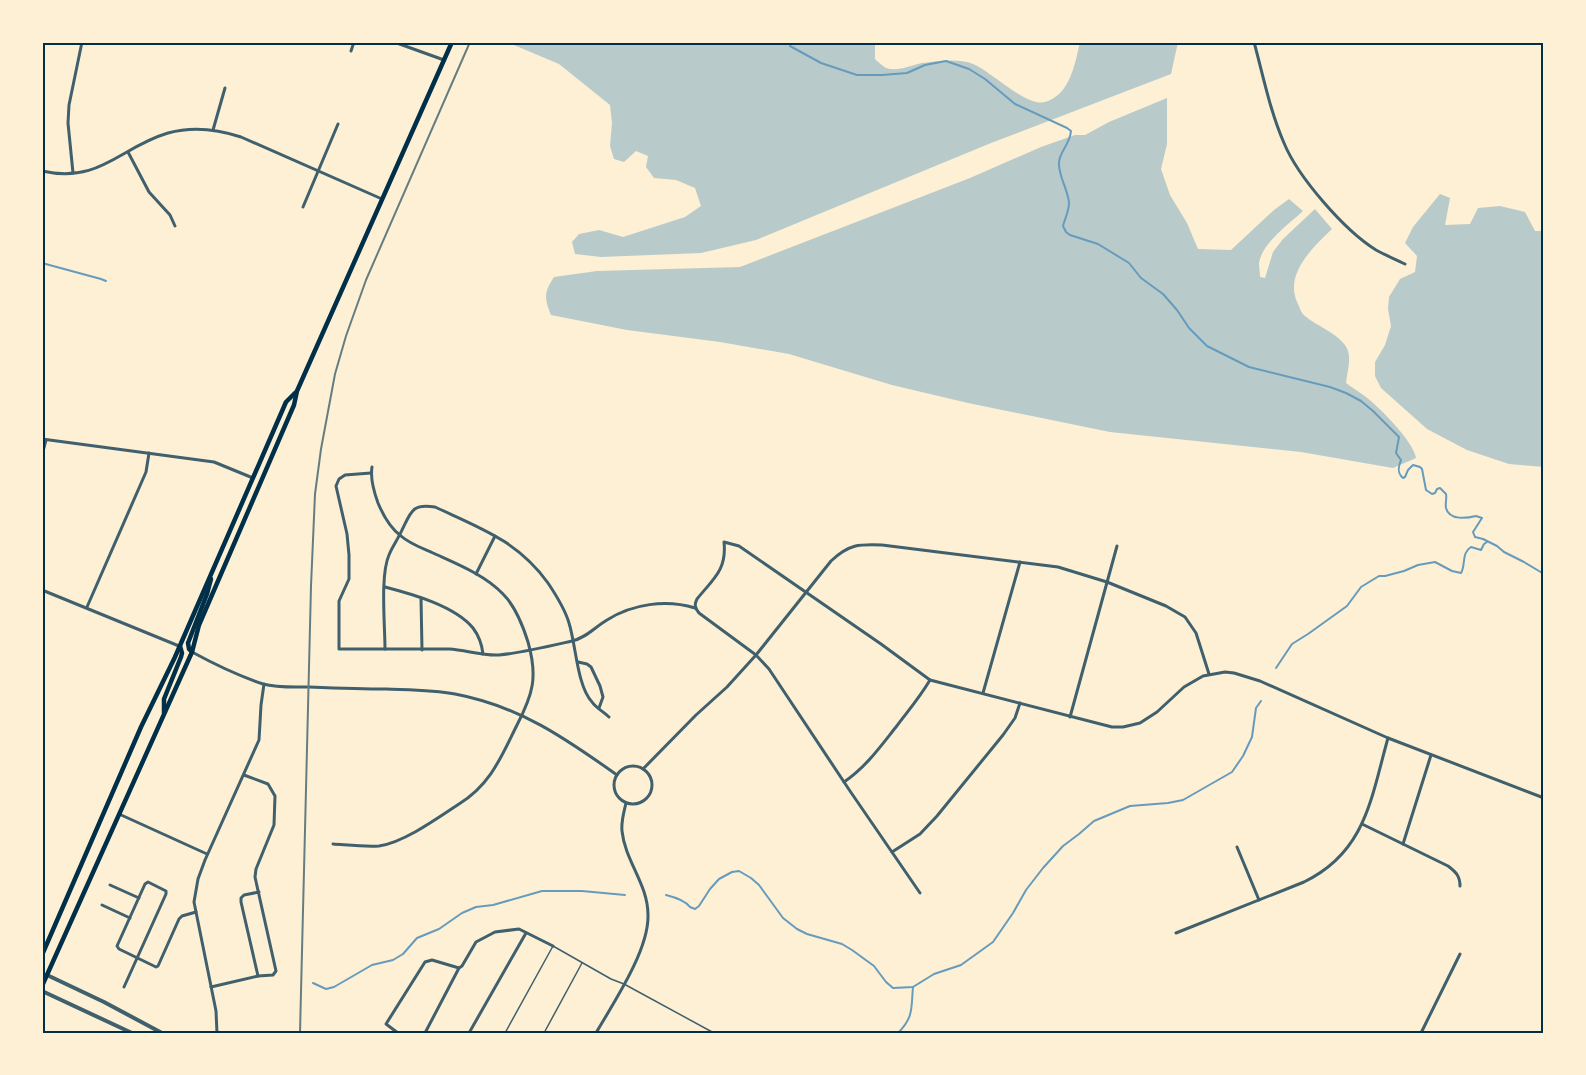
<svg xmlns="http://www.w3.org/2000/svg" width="1586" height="1075" viewBox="0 0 1586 1075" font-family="Raleway,sans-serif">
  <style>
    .green { fill: #b9caca }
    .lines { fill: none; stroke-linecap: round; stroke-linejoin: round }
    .stream { stroke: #669bbc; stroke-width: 2 }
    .service { stroke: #3f606c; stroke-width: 1.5 }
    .minor { stroke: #3f606c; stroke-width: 3 }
    .tertiary { stroke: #3f606c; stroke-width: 4 }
    .primary { stroke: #003049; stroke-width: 4.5 }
    .rail { stroke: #657d81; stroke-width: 2 }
    .neatline { fill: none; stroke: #003049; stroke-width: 2 }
  </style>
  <rect width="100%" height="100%" fill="#fdf0d5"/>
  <!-- green -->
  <g class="green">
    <path d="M 507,42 L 875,42 L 875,59 C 878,62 883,66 886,68 C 898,72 911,65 922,63 C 937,61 959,58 973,64 C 991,71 1026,107 1045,102 C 1070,95 1075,64 1080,42 L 1178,42 L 1171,74 L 991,143 L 756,240 L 701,253 L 601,257 L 575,254 L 572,242 L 579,234 L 599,230 L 623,237 L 685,217 L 701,206 L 695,188 L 676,180 L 654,178 L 646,167 L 648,156 L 636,151 L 624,162 L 614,159 L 610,146 L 612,123 L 610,105 L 559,64 Z"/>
    <path d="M 1167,98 L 1167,144 L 1161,169 L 1170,195 L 1187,223 L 1198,249 L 1231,250 L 1274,210 L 1289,199 L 1303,211 C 1289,224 1262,243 1259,263 C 1259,267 1260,273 1260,277 L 1265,278 L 1273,252 L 1283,239 L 1315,209 L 1332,229 C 1313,247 1283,275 1298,304 C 1300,308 1301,313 1305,316 C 1316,326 1343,335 1348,351 C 1351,361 1347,373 1346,383 C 1352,388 1360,392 1366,397 C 1379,407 1414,442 1416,458 L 1393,468 L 1301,452 L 1110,432 L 968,403 L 892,385 L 789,354 L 720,342 L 627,330 L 551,315 C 544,298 544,292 554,277 L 597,271 L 740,267 L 970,178 L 1041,147 L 1075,135 L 1085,135 L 1109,122 Z"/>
    <polygon points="1440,194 1450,198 1445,225 1470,224 1478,208 1500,206 1525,212 1535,231 1544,231 1544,467 1509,464 1467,450 1427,429 1381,388 1375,376 1375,362 1385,345 1391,326 1388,309 1389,297 1400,279 1415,272 1417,256 1405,243 1413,227"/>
  </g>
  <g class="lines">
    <!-- stream -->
    <g class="stream">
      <path d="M 790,46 L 821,63 L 857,75 L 882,75 L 907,73 L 925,65 L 946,61 L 969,69 L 985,79 L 1015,104 L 1067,128 L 1071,131 C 1070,144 1060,151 1059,162 C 1058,176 1068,189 1069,203 C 1069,211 1065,218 1063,226 L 1066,232 L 1070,235 L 1098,244 L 1129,263 L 1141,278 L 1163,294 L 1177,310 L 1189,328 L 1207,346 L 1249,367 L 1330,387 L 1346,393 L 1361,401 L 1373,411 L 1399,437 L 1396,453 L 1401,460 C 1398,467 1397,473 1403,478 L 1405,477 L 1408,470 L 1413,465 L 1420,467 L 1422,469 L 1426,490 L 1432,494 L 1435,493 L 1437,489 L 1440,488 L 1446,494 C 1447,498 1445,504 1446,508 C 1449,521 1468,518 1476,516 L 1482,518 L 1473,532 L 1475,537 L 1483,539 L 1497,546 L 1504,552 L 1524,562 L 1544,574"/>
      <polyline points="42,263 101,279 106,281"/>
      <path d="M 1276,668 L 1292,644 L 1308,634 L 1347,606 L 1361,587 L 1379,576 L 1385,576 L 1404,571 L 1418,565 L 1435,562 L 1452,571 L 1461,573 C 1466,565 1461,553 1471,547 L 1481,550 L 1484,544 L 1487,542"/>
      <path d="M 666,895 C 674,897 685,900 690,907 L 695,909 L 699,906 L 710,889 L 719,879 L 732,872 L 739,871 L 751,878 L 759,885 L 783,918 L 797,929 L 807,934 L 842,944 L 852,950 L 874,966 L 886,982 L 893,988 L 913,987 L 934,974 L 961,965 L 993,942 L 1013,913 L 1026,890 L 1043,868 L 1063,846 L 1079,834 L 1094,821 L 1130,806 L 1168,803 L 1183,800 L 1232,772 L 1243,756 L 1252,737 L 1256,708 L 1261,701"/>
      <polyline points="313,983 326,989 334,987 372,965 393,960 403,954 417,938 439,929 462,913 476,907 493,905 542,891 582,891 625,895"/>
      <path d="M 898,1033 C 914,1017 911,1008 913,987"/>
    </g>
    <!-- service -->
    <g class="service">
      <polyline points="505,1033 553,946 611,979 624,984 714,1033"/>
      <polyline points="544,1033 582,963"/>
    </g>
    <!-- minor -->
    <g class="minor">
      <polyline points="394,42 444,60"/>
      <path d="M 1254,42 C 1263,75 1270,111 1284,143 C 1298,177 1344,230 1376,250 C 1385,255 1395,259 1405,264"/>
      <polyline points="351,51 354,42"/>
      <polyline points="213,130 225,88"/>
      <polyline points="128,152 149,192 170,215 175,226"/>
      <path d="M 42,171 C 100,184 120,147 168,133 C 193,126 217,129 241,137 L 382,199"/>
      <polyline points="73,173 68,123 69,105 82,42"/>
      <polyline points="303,207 338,124"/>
      <polyline points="42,439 214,462 253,478"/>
      <polyline points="42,455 46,440"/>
      <path d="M 371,473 L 345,475 L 339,479 L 336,486 L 347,534 L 349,555 L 349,579 L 339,601 L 339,649 C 376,649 412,649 449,649 C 466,650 482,656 499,655 C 521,653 550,646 572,641 C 586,638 595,627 607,620 C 632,604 666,599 695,608"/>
      <polyline points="476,574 495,536"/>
      <path d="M 385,587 C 412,594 455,606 473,628 C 479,636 482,645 483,654"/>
      <polyline points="42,590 179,646"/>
      <polyline points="421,598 422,650"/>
      <polyline points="87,607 146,472 149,453"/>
      <path d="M 385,649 C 385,625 380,575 389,555 C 392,547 398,539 402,530 C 411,512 412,503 435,507 C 480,528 518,541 548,583 C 556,595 565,609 569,623 C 576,645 577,686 592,702 C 596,708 604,712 609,717"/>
      <path d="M 192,652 C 214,664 239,676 263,684 C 277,688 294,687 309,687 C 335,688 361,689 386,689 C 409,690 433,690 455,694 C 519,706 565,738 617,775"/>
      <polyline points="578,662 587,664 591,667 600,686 603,697 599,708"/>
      <polyline points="983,693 1020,562"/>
      <polyline points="1070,717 1117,546"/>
      <circle cx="633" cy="785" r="19"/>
      <path d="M 643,769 L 696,715 L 727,687 L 756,655 L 831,561 C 849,544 859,544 882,545 L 1058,567 L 1107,582 L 1166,606 L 1185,617 L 1196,633 L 1209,674"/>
      <path d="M 844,782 C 866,767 880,747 896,727 C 908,711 920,697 930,680"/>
      <polyline points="119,814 207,854"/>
      <path d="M 1362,824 L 1448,866 C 1456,872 1460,876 1460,886"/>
      <path d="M 333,844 C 348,845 364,847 379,846 C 403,843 438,818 459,804 C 491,784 501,757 517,725 C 533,694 538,677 528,642 C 523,626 515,606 503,594 C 485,575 457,564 433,553 C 422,548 410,544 401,536 C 390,528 383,515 378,503 C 374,492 370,479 372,467"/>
      <polyline points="1403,844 1431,755"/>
      <polyline points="1237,847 1259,900"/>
      <polyline points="892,852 920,834 937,816 1003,735 1015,718 1020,703"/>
      <polyline points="110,885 139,898"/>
      <path d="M 920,893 L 850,791 L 769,669 L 756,655 L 699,613 C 695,608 694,605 697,599 C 713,579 727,570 724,542 L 739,546 L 881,644 L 930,680 L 1112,727 L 1123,727 L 1140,723 L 1157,712 L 1184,687 L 1203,676 L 1225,672 L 1234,673 L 1260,681 L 1388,738 L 1544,798"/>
      <polyline points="102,905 130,918"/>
      <path d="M 1176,933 L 1304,882 C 1366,852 1371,798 1388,738"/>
      <polyline points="258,976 241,902 241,898 244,895 259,892"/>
      <polyline points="124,987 166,894 166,891 148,882 145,884 117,946 119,949 156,967 158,966 179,919 182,916 196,912"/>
      <polyline points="211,987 258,976 273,975 276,971 255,877 256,869 274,825 275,796 268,784 244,775"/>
      <polyline points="217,1033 216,1011 194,902 198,879 205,860 259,740 261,705 264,684"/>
      <polyline points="398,1033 386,1024 425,962 432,960 459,968"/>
      <polyline points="425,1033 459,968 462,966 476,942 495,932 519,929 553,946"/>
      <polyline points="469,1033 526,933"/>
      <path d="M 596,1033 C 614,1002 649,950 648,915 C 648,884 625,861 622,831 C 621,821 624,812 626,803"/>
      <polyline points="1421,1033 1460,954"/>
    </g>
    <!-- tertiary -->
    <g class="tertiary">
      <polyline points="47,975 104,1002 162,1033"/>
      <polyline points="42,991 132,1033"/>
    </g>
    <!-- primary -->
    <g class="primary">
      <polyline points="192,652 189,649 188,643 207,594 211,579"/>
      <polyline points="164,713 164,699 181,657 182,653 180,646"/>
      <polyline points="42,955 141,727 175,657 286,402 295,393"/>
      <polyline points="42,986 192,652 199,625 294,405 297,391 452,42"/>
    </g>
    <!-- rail -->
    <polyline class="rail" points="300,1033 311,586 315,494 321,449 335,374 346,336 366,280 470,42"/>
  </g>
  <!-- border -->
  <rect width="1586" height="1075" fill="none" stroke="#fdf0d5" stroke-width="87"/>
  <rect x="44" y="44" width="1498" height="988" class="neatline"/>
</svg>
